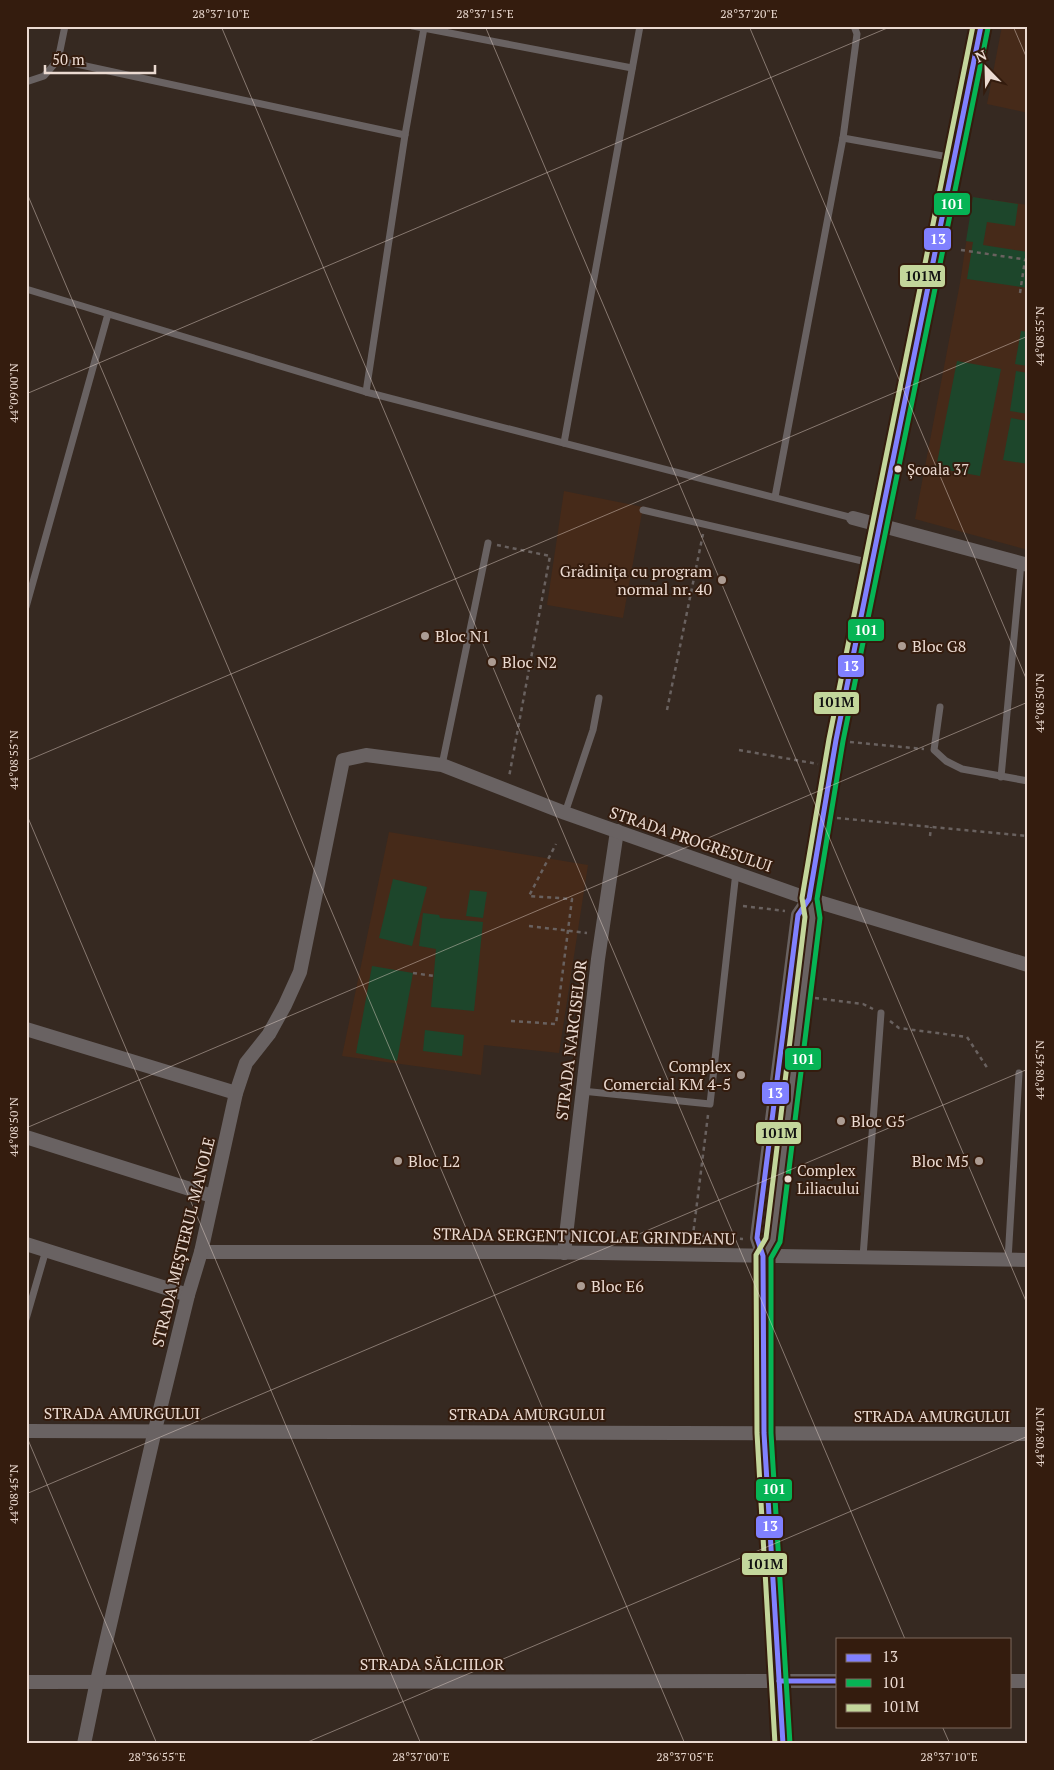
<svg xmlns="http://www.w3.org/2000/svg" width="1054" height="1770" viewBox="0 0 1054 1770" font-family="'PT Serif',serif">
  <style>
    .built { fill: #462a19 }
    .green { fill: #1d462b }
    .lines { fill: none; stroke-linecap: round; stroke-linejoin: round }
    .path { stroke: #69615f; stroke-width: 2.5; stroke-dasharray: 4 4; stroke-linecap: butt }
    .lane { stroke: #696262; stroke-width: 7 }
    .street { stroke: #696262; stroke-width: 14 }
    .bus-1-casing { stroke: #341c0e; stroke-width: 9 }
    .bus-2-casing { stroke: #341c0e; stroke-width: 9 }
    .bus-3-casing { stroke: #341c0e; stroke-width: 9 }
    .bus-1 { stroke: #8080ff; stroke-width: 5 }
    .bus-2 { stroke: #06b455; stroke-width: 5 }
    .bus-3 { stroke: #c3d69b; stroke-width: 5 }
    .ticks { fill: none; stroke: #ebdad1; stroke-width: 1; stroke-opacity: 0.45 }
    .bus-dot { fill: #ebdad1; stroke: #341c0e; stroke-width: 2 }
    .poi-dot { fill: #ac9c93; stroke: #341c0e; stroke-width: 2 }
    .labels { text-anchor: middle; stroke-width: 4; stroke-linejoin: round; paint-order: stroke }
    .bus-label { font-size: 15px; fill: #ebdad1; stroke: #341c0e; text-anchor: start }
    .poi-label { font-size: 16px; fill: #ebdad1; stroke: #341c0e; text-anchor: start }
    .street-label { font-size: 16px; fill: #ebdad1; stroke: #341c0e }
    .line-badge { stroke: #341c0e; stroke-width: 2 }
    .badge-label { font-size: 14px; text-anchor: middle; font-weight: bold; fill: #fff }
    .pale-badge-label { font-size: 14px; text-anchor: middle; font-weight: bold; fill: #111 }
    .neatline { fill: none; stroke: #ebdad1; stroke-width: 2 }
    .ticks-label { font-size: 12px; text-anchor: middle; fill: #ebdad1 }
  </style>
  <rect width="100%" height="100%" fill="#362921"/>
  <!-- built -->
  <g class="built">
    <polygon points="1002,26 1028,26 1028,113 987,104"/>
    <polygon points="973,197 1028,205 1028,550 915,519 960,283"/>
    <polygon points="564,491 643,507 623,618 547,605"/>
    <polygon points="389,832 588,865 559,1053 484,1045 481,1075 342,1056"/>
  </g>
  <!-- green -->
  <g class="green">
    <polygon points="973,197 1018,204 1015,226 987,222 983,245 1028,252 1028,288 967,279 973,242 966,241"/>
    <polygon points="1021,331 1028,332 1028,366 1015,364"/>
    <polygon points="957,361 1001,369 980,476 936,468"/>
    <polygon points="1016,371 1028,373 1028,414 1010,411"/>
    <polygon points="1011,418 1028,421 1028,464 1003,460"/>
    <polygon points="393,879 427,887 412,946 379,938"/>
    <polygon points="470,890 487,892 483,918 466,916"/>
    <polygon points="423,913 439,915 440,918 483,922 474,1011 431,1007 436,949 419,946"/>
    <polygon points="372,966 413,973 397,1061 356,1053"/>
    <polygon points="425,1030 464,1035 462,1056 423,1051"/>
  </g>
  <g class="lines">
    <!-- path -->
    <g class="path">
      <polyline points="961,250 1028,260"/>
      <polyline points="1020,293 1025,260"/>
      <polyline points="497,545 550,556 509,777"/>
      <polyline points="667,710 703,534"/>
      <polyline points="850,742 924,749"/>
      <polyline points="739,750 818,764"/>
      <polyline points="837,818 1028,836"/>
      <polyline points="930,836 931,827"/>
      <polyline points="743,906 785,911"/>
      <polyline points="529,926 587,933"/>
      <polyline points="413,973 434,976"/>
      <polyline points="815,998 863,1004 873,1009"/>
      <polyline points="511,1021 556,1024 572,899 529,896 556,844"/>
      <polyline points="890,1021 899,1028 967,1037 988,1069"/>
      <polyline points="708,1115 693,1235 743,1239"/>
    </g>
    <!-- lane -->
    <g class="lane">
      <polyline points="65,26 58,60 405,135"/>
      <polyline points="413,26 632,68"/>
      <polyline points="26,82 44,76 58,60"/>
      <polyline points="843,138 954,158"/>
      <polyline points="26,289 366,392 853,518"/>
      <polyline points="366,392 405,135 424,28"/>
      <polyline points="564,443 640,26"/>
      <polyline points="775,497 843,138 857,34 854,26"/>
      <polyline points="643,510 871,563"/>
      <polyline points="26,607 108,314"/>
      <polyline points="940,707 934,750 946,761 962,769 1028,781"/>
      <polyline points="442,765 488,543"/>
      <polyline points="1001,777 1021,563"/>
      <polyline points="565,813 593,730 599,698"/>
      <polyline points="582,1091 710,1104 736,872"/>
      <polyline points="863,1257 881,1013"/>
      <polyline points="1008,1260 1019,1073"/>
      <polyline points="26,1319 46,1250"/>
    </g>
    <!-- street -->
    <g class="street">
      <polyline points="853,518 1028,565"/>
      <polyline points="26,1029 236,1093"/>
      <polyline points="26,1137 212,1196"/>
      <polyline points="26,1244 188,1295"/>
      <polyline points="201,1252 538,1252 1028,1260"/>
      <polyline points="564,1253 598,959 617,831"/>
      <polyline points="763,1256 773,1241 813,917 809,899"/>
      <polyline points="26,1431 1028,1434"/>
      <polyline points="1010,1681 1028,1681"/>
      <polyline points="26,1682 838,1681"/>
      <polyline points="84,1744 97,1681 155,1430 188,1295 201,1252 236,1093 246,1063 269,1034 285,1005 300,972 343,760 366,755 442,765 565,813 809,899 1028,965"/>
      <polyline points="783,1744 764,1433 763,1256 757,1238 798,915 809,899 836,740 875,545 981,26"/>
    </g>
    <!-- bus-1 casing -->
    <g class="bus-1-casing">
      <g id="bus-1">
        <polyline points="779,1681 838,1681"/>
        <polyline points="783,1744 764,1433 763,1256 757,1238 798,915 809,899 836,740 981,26"/>
      </g>
    </g>
    <!-- bus-2 casing -->
    <g class="bus-2-casing">
      <polyline id="bus-2" points="790,1744 771,1433 771,1258 780,1242 820,918 817,899 843,741 988,28"/>
    </g>
    <!-- bus-3 casing -->
    <g class="bus-3-casing">
      <polyline id="bus-3" points="775,1744 757,1433 756,1255 766,1238 805,917 802,898 829,739 973,26"/>
    </g>
    <!-- bus-1 -->
    <use href="#bus-1" class="bus-1"/>
    <!-- bus-2 -->
    <use href="#bus-2" class="bus-2"/>
    <!-- bus-3 -->
    <use href="#bus-3" class="bus-3"/>
  </g>
  <!-- ticks -->
  <path class="ticks" d="M 221,26 L 905,1639M 485,26 L 1028,1306M 749,26 L 1028,683M 1013,26 L 1028,61M 26,27 L 28,26M 26,191 L 685,1744M 26,394 L 892,26M 26,761 L 1028,336M 26,813 L 421,1744M 26,1128 L 1028,702M 26,1435 L 157,1744M 26,1494 L 1028,1069M 942,1726 L 950,1744M 303,1744 L 1028,1436"/>
  <!-- markers -->
  <g class="bus-dot">
    <circle cx="898" cy="469" r="4.5"/>
    <circle cx="788" cy="1179" r="4.5"/>
  </g>
  <g class="poi-dot">
    <circle cx="722" cy="580" r="5"/>
    <circle cx="425" cy="636" r="5"/>
    <circle cx="902" cy="646" r="5"/>
    <circle cx="492" cy="662" r="5"/>
    <circle cx="741" cy="1075" r="5"/>
    <circle cx="841" cy="1121" r="5"/>
    <circle cx="398" cy="1161" r="5"/>
    <circle cx="979" cy="1161" r="5"/>
    <circle cx="581" cy="1286" r="5"/>
  </g>
  <g class="labels">
    <!-- bus labels -->
    <g class="bus-label">
      <text x="907" y="475">Școala 37</text>
      <text x="797" y="1176">Complex<tspan x="797" dy="18">Liliacului</tspan></text>
    </g>
    <!-- poi labels -->
    <g class="poi-label">
      <text x="712" y="577" text-anchor="end">Grădinița cu program<tspan x="712" dy="18">normal nr. 40</tspan></text>
      <text x="435" y="642">Bloc N1</text>
      <text x="912" y="652">Bloc G8</text>
      <text x="502" y="668">Bloc N2</text>
      <text x="731" y="1072" text-anchor="end">Complex<tspan x="731" dy="18">Comercial KM 4-5</tspan></text>
      <text x="851" y="1127">Bloc G5</text>
      <text x="408" y="1167">Bloc L2</text>
      <text x="969" y="1167" text-anchor="end">Bloc M5</text>
      <text x="591" y="1292">Bloc E6</text>
    </g>
    <!-- street labels -->
    <g class="street-label">
      <text transform="translate(691 839) rotate(19)" y="6">STRADA PROGRESULUI</text>
      <text transform="translate(571 1040) rotate(-83)" y="6">STRADA NARCISELOR</text>
      <text transform="translate(584 1236) rotate(1)" y="6">STRADA SERGENT NICOLAE GRINDEANU</text>
      <text transform="translate(183 1242) rotate(-76)" y="6">STRADA MEȘTERUL MANOLE</text>
      <text x="122" y="1419">STRADA AMURGULUI</text>
      <text x="527" y="1420">STRADA AMURGULUI</text>
      <text x="932" y="1422">STRADA AMURGULUI</text>
      <text x="432" y="1670">STRADA SĂLCIILOR</text>
    </g>
  </g>
  <g class="line-badge">
    <rect x="933" y="192" width="38" height="24" rx="5" fill="#06b455"/>
    <rect x="923" y="227" width="29" height="24" rx="5" fill="#8080ff"/>
    <rect x="899" y="264" width="47" height="24" rx="5" fill="#c3d69b"/>
    <rect x="847" y="618" width="38" height="24" rx="5" fill="#06b455"/>
    <rect x="837" y="654" width="28" height="24" rx="5" fill="#8080ff"/>
    <rect x="813" y="691" width="47" height="24" rx="5" fill="#c3d69b"/>
    <rect x="784" y="1047" width="38" height="24" rx="5" fill="#06b455"/>
    <rect x="761" y="1081" width="29" height="24" rx="5" fill="#8080ff"/>
    <rect x="755" y="1121" width="47" height="24" rx="5" fill="#c3d69b"/>
    <rect x="755" y="1478" width="38" height="24" rx="5" fill="#06b455"/>
    <rect x="755" y="1515" width="29" height="24" rx="5" fill="#8080ff"/>
    <rect x="741" y="1552" width="47" height="24" rx="5" fill="#c3d69b"/>
  </g>
  <g class="badge-label">
    <text x="952" y="209">101</text>
    <text x="938" y="244">13</text>
    <text x="866" y="635">101</text>
    <text x="851" y="671">13</text>
    <text x="803" y="1064">101</text>
    <text x="775" y="1098">13</text>
    <text x="774" y="1494">101</text>
    <text x="770" y="1531">13</text>
  </g>
  <g class="pale-badge-label">
    <text x="923" y="281">101M</text>
    <text x="836" y="707">101M</text>
    <text x="779" y="1138">101M</text>
    <text x="765" y="1569">101M</text>
  </g>
  <!-- border -->
  <rect width="1054" height="1770" fill="none" stroke="#341c0e" stroke-width="55"/>
  <!-- legend -->
  <rect x="836" y="1638" width="175" height="90" fill="#341c0e" stroke="#7d685c"/>
  <rect x="846" y="1654" width="25" height="8" fill="#8080ff" stroke="#7d685c"/>
  <text x="882" y="1662" font-size="15" fill="#ebdad1">13</text>
  <rect x="846" y="1679" width="25" height="8" fill="#06b455" stroke="#7d685c"/>
  <text x="882" y="1688" font-size="15" fill="#ebdad1">101</text>
  <rect x="846" y="1704" width="25" height="8" fill="#c3d69b" stroke="#7d685c"/>
  <text x="882" y="1712" font-size="15" fill="#ebdad1">101M</text>
  <!-- north arrow -->
  <g transform="translate(986 68) rotate(337)" stroke="#341c0e" stroke-width="4" paint-order="stroke">
  <path d="M0-4L9 19L0 12L-9 19Z" fill="#ebdad1"/>
  <text y="-8" font-size="14" font-weight="bold" text-anchor="middle" fill="#ebdad1">N</text>
  </g>
  <!-- scale -->
  <path d="M45 65v8h110v-8" fill="none" stroke="#ebdad1" stroke-width="2.5"/>
  <text x="52" y="65" font-size="15" fill="#ebdad1" stroke="#341c0e" stroke-width="4" paint-order="stroke">50 m</text>
  <rect x="28" y="28" width="998" height="1714" class="neatline"/>
  <g class="ticks-label">
    <text x="221" y="18">28°37'10"E</text>
    <text x="485" y="18">28°37'15"E</text>
    <text x="749" y="18">28°37'20"E</text>
    <text transform="translate(1040 336) rotate(-90)" y="4">44°08'55"N</text>
    <text transform="translate(14 393) rotate(-90)" y="4">44°09'00"N</text>
    <text transform="translate(1040 703) rotate(-90)" y="4">44°08'50"N</text>
    <text transform="translate(14 760) rotate(-90)" y="4">44°08'55"N</text>
    <text transform="translate(1040 1070) rotate(-90)" y="4">44°08'45"N</text>
    <text transform="translate(14 1127) rotate(-90)" y="4">44°08'50"N</text>
    <text transform="translate(1040 1437) rotate(-90)" y="4">44°08'40"N</text>
    <text transform="translate(14 1494) rotate(-90)" y="4">44°08'45"N</text>
    <text x="157" y="1761">28°36'55"E</text>
    <text x="421" y="1761">28°37'00"E</text>
    <text x="685" y="1761">28°37'05"E</text>
    <text x="949" y="1761">28°37'10"E</text>
  </g>
</svg>
